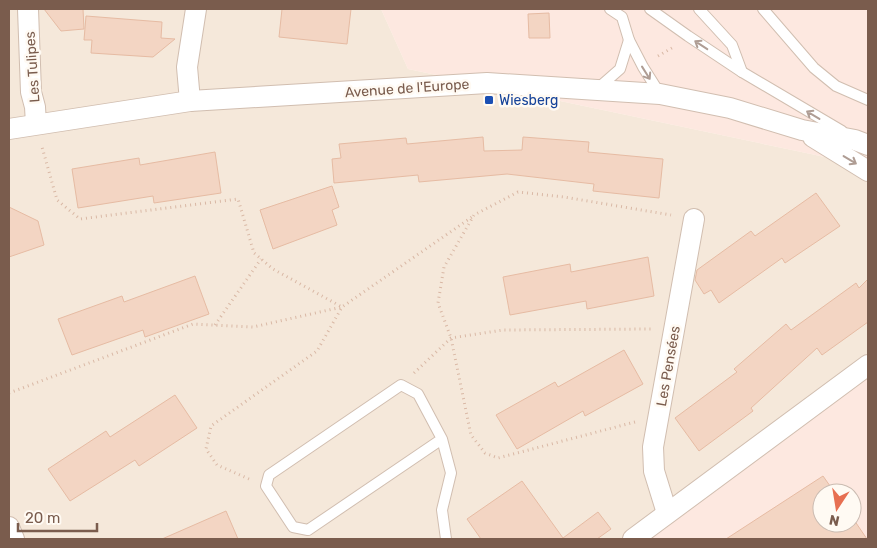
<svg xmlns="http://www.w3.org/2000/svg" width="877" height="548" viewBox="0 0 877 548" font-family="Rubik,sans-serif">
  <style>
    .residential { fill: #f5e8da }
    .commercial { fill: #fde8e0; fill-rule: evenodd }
    .building { fill: #f3d5c3; stroke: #e6bba3 }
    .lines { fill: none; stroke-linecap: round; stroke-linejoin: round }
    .service-casing { stroke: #d1beb0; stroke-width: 12 }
    .minor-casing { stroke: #d1beb0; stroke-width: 22 }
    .path { stroke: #d9b8a5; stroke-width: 3; stroke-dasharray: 1 4; stroke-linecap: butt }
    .service { stroke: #fff; stroke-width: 10 }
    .minor { stroke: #fff; stroke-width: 20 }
    .oneway { stroke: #af9d94 }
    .transit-dot { fill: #1a4fb4; stroke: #fffaf3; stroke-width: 2 }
    .labels { text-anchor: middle; stroke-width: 5; stroke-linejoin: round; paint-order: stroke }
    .street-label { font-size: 14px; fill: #7a5c4d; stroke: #fffaf3 }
    .transit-label { font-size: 14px; fill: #164399; stroke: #fffaf3; text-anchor: start }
  </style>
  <rect width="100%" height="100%" fill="#fdf6ec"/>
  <!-- residential -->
  <polygon class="residential" points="9,9 381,9 408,69 868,166 868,375 647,539 9,539"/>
  <!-- commercial -->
  <g class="commercial">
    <polygon points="381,9 868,9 868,166 408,69"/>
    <path d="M 868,375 L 868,539 L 647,539 ZM 822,493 L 852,493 L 852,523 L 822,523 Z"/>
  </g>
  <!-- building -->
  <g class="building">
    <polygon points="44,9 83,9 84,29 61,31"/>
    <polygon points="282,9 351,9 347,44 279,37"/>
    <polygon points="549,13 550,38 529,38 528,14"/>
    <polygon points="86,16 162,22 161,38 175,39 153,57 91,53 92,40 84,40"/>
    <polygon points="483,137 484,151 522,150 523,137 589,142 588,152 663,159 659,198 593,191 594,184 507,174 419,182 418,175 334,183 332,159 341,158 339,144 406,138 407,144"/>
    <polygon points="215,152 221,193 154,203 153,196 78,208 72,169 139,158 140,165"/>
    <polygon points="332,186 339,207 332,210 337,225 273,249 260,210"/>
    <polygon points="816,193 840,226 785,263 782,258 719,303 711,290 704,294 695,280 697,270 751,231 755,236"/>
    <polygon points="9,207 38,221 44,245 9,257"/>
    <polygon points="648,257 654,296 587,309 586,301 510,315 503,277 570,264 571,272"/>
    <polygon points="195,276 209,314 145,337 143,330 72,355 58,319 122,296 124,302"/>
    <polygon points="868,279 868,322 822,355 817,348 751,408 753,411 699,451 675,418 737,372 734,369 786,324 791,330 856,283 859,288"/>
    <polygon points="624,350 643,384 585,416 583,411 517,449 496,415 555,382 558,387"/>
    <polygon points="175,395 197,428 139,466 135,460 70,501 48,469 106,431 110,437"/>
    <polygon points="823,476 835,493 822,493 822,523 852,523 852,517 867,539 726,539"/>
    <polygon points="522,481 563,538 598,512 611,529 597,539 481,539 467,519"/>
    <polygon points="226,511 238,539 162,539"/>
  </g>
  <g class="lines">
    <!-- service casing -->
    <g class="service-casing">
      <g id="service">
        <polyline points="610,9 622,17 629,40 643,67 660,94"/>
        <polyline points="650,9 688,36 742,72 842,131"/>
        <polyline points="699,9 732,45 742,72"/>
        <polyline points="763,9 814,68 836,86 868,100"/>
        <polyline points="596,90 620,69 629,40"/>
        <polyline points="442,439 308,530 293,527 266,486 269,475 401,385 418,394 442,439 451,473 442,510 446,539"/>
      </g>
    </g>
    <!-- minor casing -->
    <g class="minor-casing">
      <g id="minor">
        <polyline points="28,9 31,92 35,107 36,124"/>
        <polyline points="190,101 187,67 196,9"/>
        <polyline points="9,129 190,101 487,83 660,94 730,108 802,130 855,140 868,145"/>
        <polyline points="813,137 868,171"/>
        <polyline points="667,513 654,471 653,447 694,219"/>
        <polyline points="9,527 14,539"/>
        <polyline points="633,539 868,365"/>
      </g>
    </g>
    <!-- path -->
    <g class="path">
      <polyline points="658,56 672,48"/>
      <polyline points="215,325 261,259"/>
      <polyline points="414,373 451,338 503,330 651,329"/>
      <polyline points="9,393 193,324 253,327 342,307 273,269 254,253 238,199 80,219 57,200 42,147"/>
      <polyline points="635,422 498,458 485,453 471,435 451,338 438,303 444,267 474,215 518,192 564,197 671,215"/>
      <polyline points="249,479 217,465 206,449 211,426 317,351 342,307 472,217"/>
    </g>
    <!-- service -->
    <use href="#service" class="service"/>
    <!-- minor -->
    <use href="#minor" class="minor"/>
  </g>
  <!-- one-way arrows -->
  <defs><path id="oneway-shaft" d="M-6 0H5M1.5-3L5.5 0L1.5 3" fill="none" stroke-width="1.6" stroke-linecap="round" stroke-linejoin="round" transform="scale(1.25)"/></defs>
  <g class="oneway">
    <use href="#oneway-shaft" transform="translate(701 45) rotate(-147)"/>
    <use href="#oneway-shaft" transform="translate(646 73) rotate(58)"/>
    <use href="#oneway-shaft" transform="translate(813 115) rotate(-149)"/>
    <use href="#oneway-shaft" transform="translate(850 160) rotate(31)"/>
  </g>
  <!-- markers -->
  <rect class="transit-dot" x="484" y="95" width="10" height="10" rx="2.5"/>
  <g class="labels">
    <!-- street labels -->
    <g class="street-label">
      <text transform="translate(32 67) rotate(-94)" y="5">Les Tulipes</text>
      <text transform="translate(407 88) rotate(-4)" y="5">Avenue de l'Europe</text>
      <text transform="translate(668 366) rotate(-80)" y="5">Les Pensées</text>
    </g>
    <!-- transit labels -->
    <g class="transit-label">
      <text x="499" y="105">Wiesberg</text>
    </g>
  </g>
  <!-- border -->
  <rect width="877" height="548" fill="none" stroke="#7a5c4d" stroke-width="20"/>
  <!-- north arrow -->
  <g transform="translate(837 508) rotate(192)"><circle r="24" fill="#fffaf3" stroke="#cabbb1"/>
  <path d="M0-4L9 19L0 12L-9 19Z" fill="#e76f51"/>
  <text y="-8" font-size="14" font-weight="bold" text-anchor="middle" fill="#7a5c4d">N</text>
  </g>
  <!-- scale -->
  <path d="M18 523v8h79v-8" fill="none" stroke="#7a5c4d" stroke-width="2.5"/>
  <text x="25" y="523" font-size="15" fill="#7a5c4d" stroke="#fffaf3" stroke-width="4" paint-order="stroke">20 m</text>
</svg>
